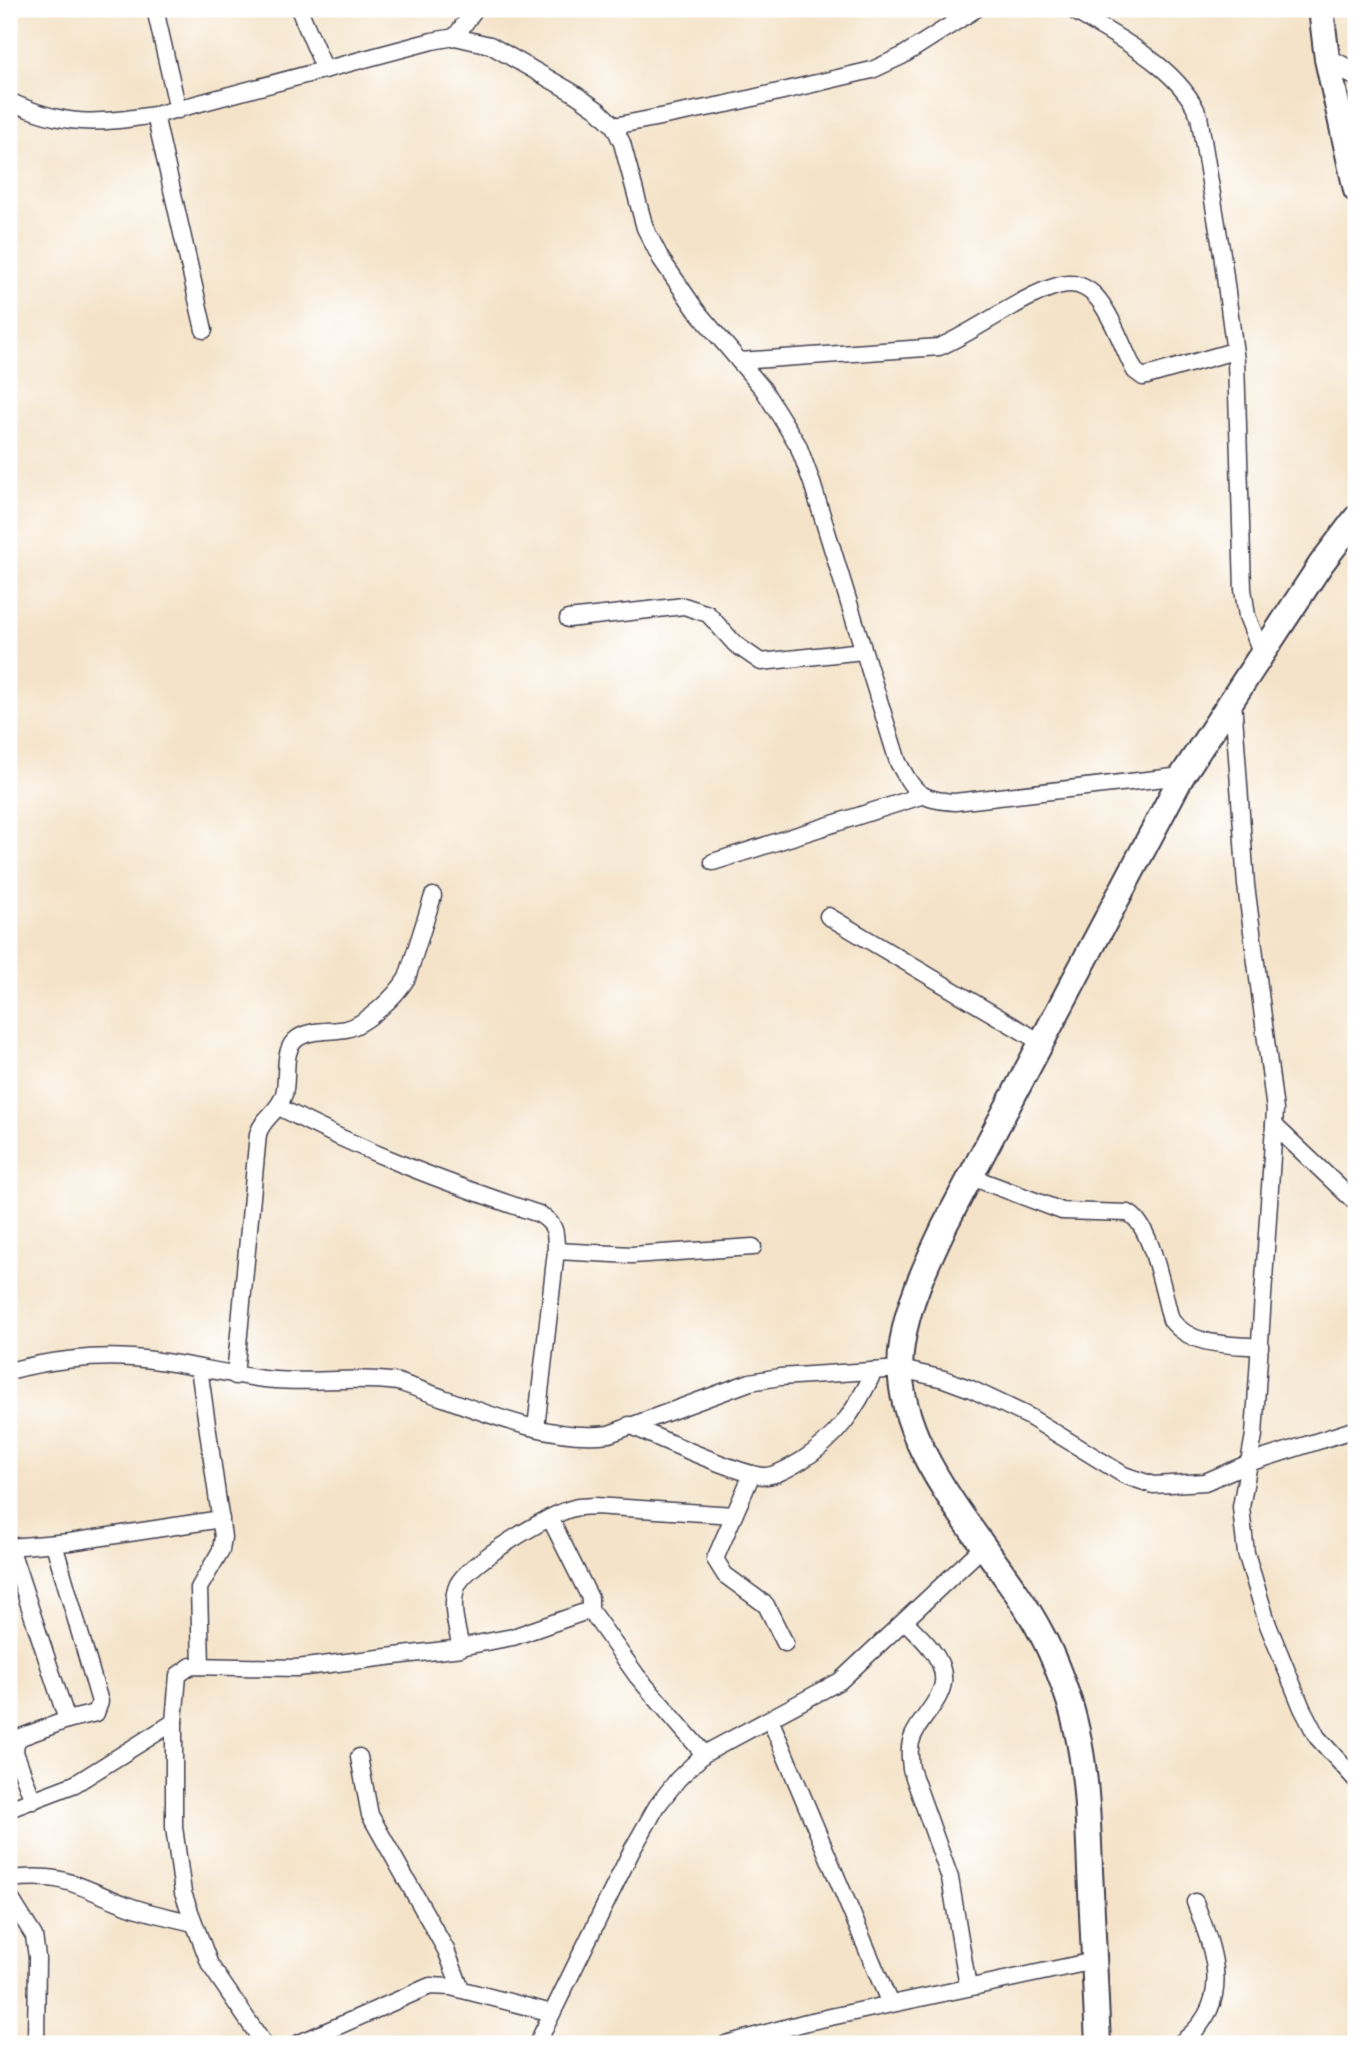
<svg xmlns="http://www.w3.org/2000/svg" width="1365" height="2053" viewBox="0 0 1365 2053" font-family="Pangolin,sans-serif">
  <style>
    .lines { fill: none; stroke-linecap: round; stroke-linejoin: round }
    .minor-casing { stroke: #423f50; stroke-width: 19 }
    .secondary-casing { stroke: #423f50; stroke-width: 24 }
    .trunk-casing { stroke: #423f50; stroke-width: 28 }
    .minor { stroke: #fff; stroke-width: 16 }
    .secondary { stroke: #fff; stroke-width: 21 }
    .trunk { stroke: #fff; stroke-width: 24 }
  </style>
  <rect width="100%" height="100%" fill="#fff"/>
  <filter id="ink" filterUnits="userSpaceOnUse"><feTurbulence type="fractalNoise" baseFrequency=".0143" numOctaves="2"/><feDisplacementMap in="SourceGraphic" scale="14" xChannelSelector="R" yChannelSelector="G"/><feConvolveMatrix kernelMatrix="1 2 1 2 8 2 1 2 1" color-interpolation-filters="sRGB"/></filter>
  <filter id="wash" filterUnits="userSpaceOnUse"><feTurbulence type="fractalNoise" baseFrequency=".00686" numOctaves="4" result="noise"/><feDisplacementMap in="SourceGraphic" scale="28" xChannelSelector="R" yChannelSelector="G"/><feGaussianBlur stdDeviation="1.57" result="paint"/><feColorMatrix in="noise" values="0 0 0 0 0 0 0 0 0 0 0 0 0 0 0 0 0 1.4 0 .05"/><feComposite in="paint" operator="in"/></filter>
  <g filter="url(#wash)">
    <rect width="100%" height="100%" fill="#f4e3c8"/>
  </g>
  <g filter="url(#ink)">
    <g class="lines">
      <!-- minor casing -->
      <g class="minor-casing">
        <g id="minor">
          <polyline points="155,9 178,110"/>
          <polyline points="299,9 325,70"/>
          <path d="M 1071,9 C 1114,36 1179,66 1199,116 L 1222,254 L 1236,361 L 1243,589 L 1247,616 L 1262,654"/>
          <polyline points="455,37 475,9"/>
          <path d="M 9,101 C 65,127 96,124 155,115 L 432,41 L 455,37 L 490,45 L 572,92 L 598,110 L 614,126 L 622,143 L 645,228 L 661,259 L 696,310 L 763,389 L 798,445 L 812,483 L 898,762 C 914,792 919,800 955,802 L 1182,776"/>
          <polyline points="155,115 204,330"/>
          <polyline points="614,126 727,104 872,70 902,56 976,9"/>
          <path d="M 739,361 L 939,347 C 974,333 1038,284 1070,284 C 1081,284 1092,291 1098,299 C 1114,319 1123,349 1135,371 L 1143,377 L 1234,351"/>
          <polyline points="568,619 684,606 708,614 735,644 761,662 863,651"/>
          <polyline points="1233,700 1246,885 1275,1110 1254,1435 1241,1507 1243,1527 1246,1553 1268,1625 1302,1708 1317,1737 1356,1780"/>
          <polyline points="713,862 921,796"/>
          <polyline points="828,916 1042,1043"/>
          <path d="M 279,1107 C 363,1152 449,1184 539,1214 C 556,1224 556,1232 556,1251 L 536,1428"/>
          <polyline points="1274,1125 1356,1203"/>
          <path d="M 969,1176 L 1062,1211 L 1128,1213 C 1152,1224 1163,1293 1171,1320 C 1192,1347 1228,1344 1260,1347"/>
          <polyline points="556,1251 632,1255 753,1247"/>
          <polyline points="199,1368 223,1537 221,1550 199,1588 201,1666"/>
          <path d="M 9,1371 C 46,1361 93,1355 132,1358 C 180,1361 227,1376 275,1380 C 316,1383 356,1376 398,1382 C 461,1402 543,1443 609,1434 L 750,1382 L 780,1377 L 901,1369 L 944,1379 L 971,1389 L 1028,1416 L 1124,1475 L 1153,1485 L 1205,1482 L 1249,1463 L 1356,1429"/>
          <path d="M 235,1376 L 258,1134 C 263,1117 279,1112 284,1094 C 289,1077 281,1049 298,1038 C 311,1029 331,1032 346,1029 C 367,1024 396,996 407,978 L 433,896"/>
          <path d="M 629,1425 C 655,1436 743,1477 766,1476 C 778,1475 790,1467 801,1461 C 837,1438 856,1410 874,1371"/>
          <polyline points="752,1474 715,1559 725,1575 766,1605 785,1643"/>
          <polyline points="54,1544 100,1702 96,1713 67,1720"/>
          <polyline points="9,1547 70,1542 221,1519"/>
          <polyline points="10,1547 67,1720 21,1737 16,1742 15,1752 33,1801"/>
          <polyline points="590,1610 637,1676 704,1754"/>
          <path d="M 905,1621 C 913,1630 924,1639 931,1649 C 962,1688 926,1707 913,1736 C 908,1747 910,1758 911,1769 L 950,1878 L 968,1987"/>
          <polyline points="460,1647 513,1637 590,1610 590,1598 550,1518"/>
          <polyline points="770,1719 890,2004"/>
          <polyline points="359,1757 370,1815 446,1950 461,1989"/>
          <polyline points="9,1809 75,1784 174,1722"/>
          <path d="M 9,1879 C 66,1873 74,1885 124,1904 C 146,1913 170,1917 193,1923"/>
          <polyline points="9,1896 34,1936 37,1957 36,2044"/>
          <path d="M 264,2044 L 210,1965 L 183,1893 L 174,1827 L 174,1722 L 178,1675 L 191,1666 L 297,1668 L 461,1648 C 457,1629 449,1603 458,1584 C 469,1563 550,1513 574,1508 C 581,1506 588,1507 595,1506 L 734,1515"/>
          <polyline points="297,2044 430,1986 451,1987 552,2013"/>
          <polyline points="537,2044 631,1852 657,1806 678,1779 704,1754 840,1681 983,1547"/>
          <polyline points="726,2044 807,2022 1094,1961"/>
          <path d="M 1179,2044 C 1235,2005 1215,1954 1195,1902"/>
        </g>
      </g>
      <!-- secondary casing -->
      <g class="secondary-casing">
        <polyline id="secondary" points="1327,59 1356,75"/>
      </g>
      <!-- trunk casing -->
      <g class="trunk-casing">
        <g id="trunk">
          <polyline points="1321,9 1327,59 1356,190"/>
          <path d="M 1098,2044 C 1095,1986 1093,1928 1090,1870 C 1088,1811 1086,1748 1066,1692 C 1059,1672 1051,1651 1041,1633 C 997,1548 885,1449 902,1344 C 908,1302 927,1263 945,1225 L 1182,776 L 1321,564 L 1356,518"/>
        </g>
      </g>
      <!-- minor -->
      <use href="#minor" class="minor"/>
      <!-- secondary -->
      <use href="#secondary" class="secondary"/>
      <!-- trunk -->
      <use href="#trunk" class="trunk"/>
    </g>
  </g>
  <!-- margin -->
  <rect width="1365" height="2053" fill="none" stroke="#fff" stroke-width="35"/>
</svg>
